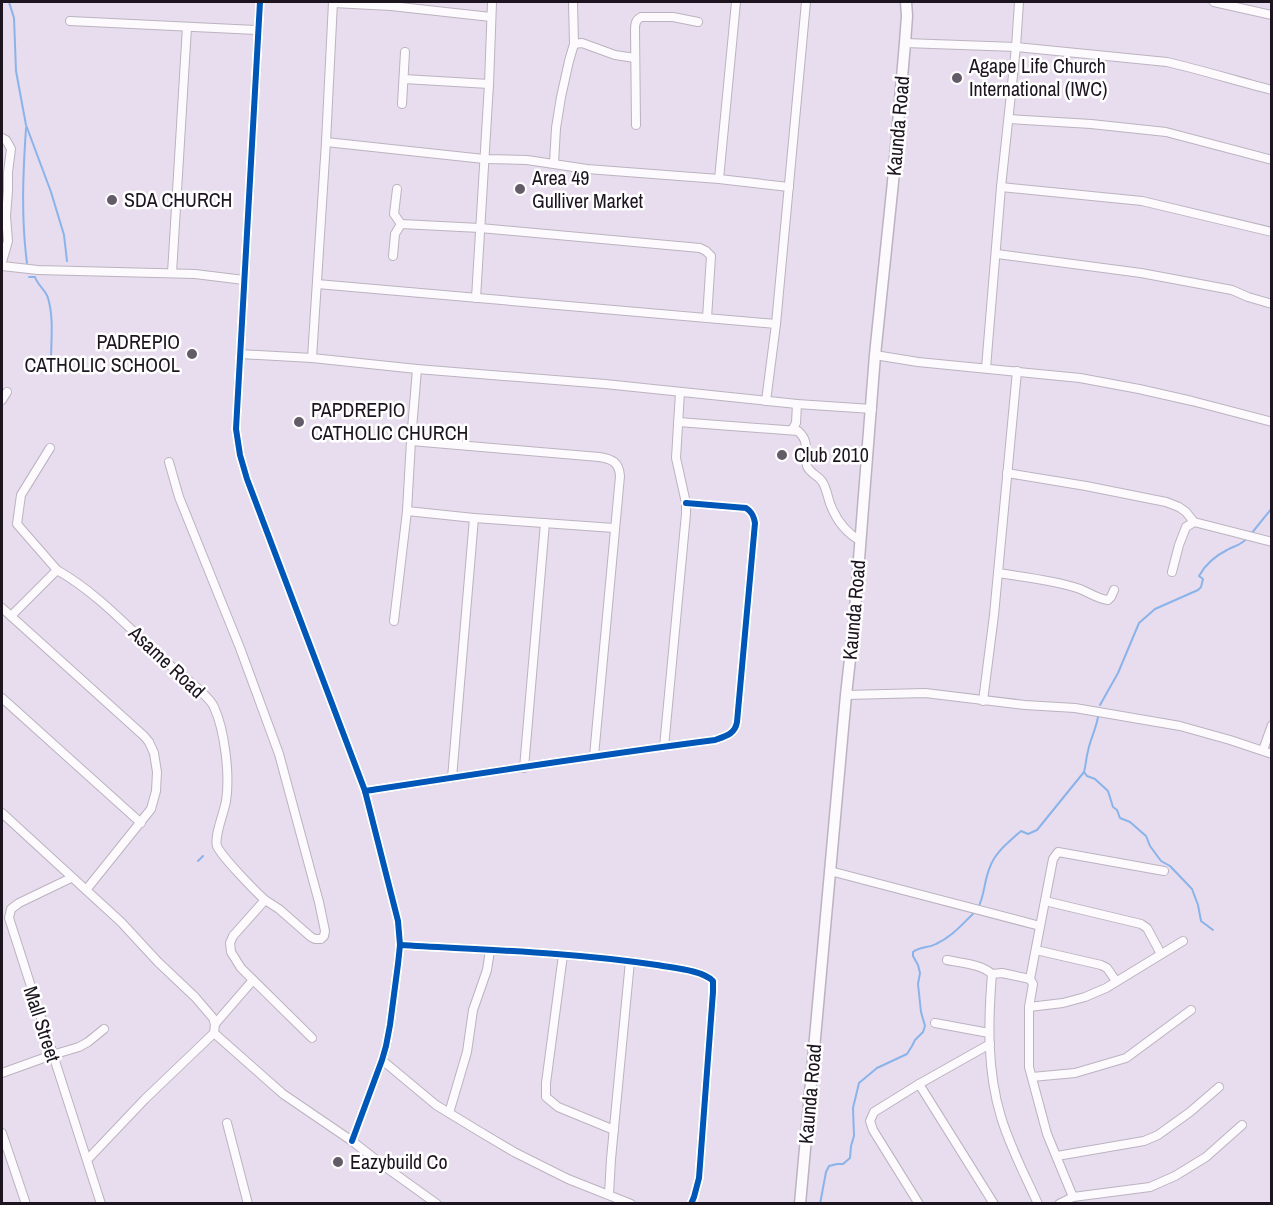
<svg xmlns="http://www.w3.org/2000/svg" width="1273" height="1205" viewBox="0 0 1273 1205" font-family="'Archivo Narrow',sans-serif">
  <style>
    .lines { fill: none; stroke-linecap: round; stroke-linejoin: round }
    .stream { stroke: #8ab3ea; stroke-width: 2 }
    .minor-casing { stroke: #bbb3c0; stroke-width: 10 }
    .secondary-casing { stroke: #bbb3c0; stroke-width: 13 }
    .minor { stroke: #fcfafc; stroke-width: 8 }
    .secondary { stroke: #fcfafc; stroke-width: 10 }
    .cycleway-casing { stroke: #fff; stroke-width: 10 }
    .cycleway { stroke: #0057b8; stroke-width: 6 }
    .poi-dot { fill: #635b67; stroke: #fff; stroke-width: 2 }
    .labels { text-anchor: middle; stroke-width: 5; stroke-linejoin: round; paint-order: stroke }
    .poi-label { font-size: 20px; fill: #1c151f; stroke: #fff; text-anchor: start }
    .street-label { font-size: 20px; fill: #1c151f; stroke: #fff }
  </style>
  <rect width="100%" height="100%" fill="#e8ddee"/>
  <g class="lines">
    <!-- stream -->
    <g class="stream">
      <polyline points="9,2 14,18 16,71 26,125 51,192 64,235 67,261"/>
      <path d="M 26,128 C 23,173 21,218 27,263"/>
      <path d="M 29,277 L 35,277 C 38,286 46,290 48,298 C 54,318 51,341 51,362"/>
      <polyline points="1251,534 1272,508"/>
      <path d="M 1100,705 L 1118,673 L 1139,623 L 1155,609 L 1198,590 L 1201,587 L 1203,579 L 1199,576 C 1205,565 1215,556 1227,550 C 1234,546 1242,545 1247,538"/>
      <polyline points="1084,772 1087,776 1095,779 1108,791 1113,807 1117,810 1120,818 1130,822 1146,836 1150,846 1161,861 1170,866 1192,889 1198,905 1201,921 1213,930"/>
      <polyline points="198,861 203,856"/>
      <path d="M 978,908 C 985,895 984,880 990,867 C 995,852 1010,841 1021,831 L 1028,834 L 1037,830 L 1084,772 C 1086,765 1086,758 1088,751 C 1090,740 1096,729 1098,717"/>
      <path d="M 820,1204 L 826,1172 L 829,1166 L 837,1164 L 843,1164 L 850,1158 L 851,1146 L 854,1136 L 853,1108 L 859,1083 L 877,1068 L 907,1054 L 912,1046 L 915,1040 L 923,1032 L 925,1026 L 921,1012 L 918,984 L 920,973 L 918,965 L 913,956 L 913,952 C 920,946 929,948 936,944 C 953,936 961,925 975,912"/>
    </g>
    <!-- minor casing -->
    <g class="minor-casing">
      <g id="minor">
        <polyline points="260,2 236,429 240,455 247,479 365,791 398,921 400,945 398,964 390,1025 386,1046 382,1060 352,1141"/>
        <polyline points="1214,2 1272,15"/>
        <polyline points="333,3 391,6 491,17"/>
        <polyline points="70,21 258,30"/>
        <path d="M 905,43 L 1016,47 L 1167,62 C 1202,70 1236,81 1272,90"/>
        <polyline points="574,44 582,43 615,55 635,58"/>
        <polyline points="404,79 489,84"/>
        <polyline points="402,104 405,52"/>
        <polyline points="1009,119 1091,124 1166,132 1272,160"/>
        <path d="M 636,125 L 635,29 C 635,23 636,20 641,17 L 673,17 L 698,22"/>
        <polyline points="2,138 6,140 11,149 8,172 8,191 6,216 8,241 2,262"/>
        <polyline points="326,142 484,159 527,160 587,169 719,179 789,187"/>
        <polyline points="554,163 556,128 561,97 569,61 574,44 573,2"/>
        <polyline points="719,179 736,2"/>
        <polyline points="1001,187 1142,201 1272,232"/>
        <polyline points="397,189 394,214 401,224"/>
        <polyline points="997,254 1141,273 1232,290 1248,297 1272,304"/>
        <polyline points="393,256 395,234 401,224 480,228 700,248 706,251 711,256 707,318"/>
        <polyline points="2,266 38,270 195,274 244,280"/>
        <polyline points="172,273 187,27"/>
        <polyline points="317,284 776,324"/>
        <polyline points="476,298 489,84 492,2"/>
        <polyline points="240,354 312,358 417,369 605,384 797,404 872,409"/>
        <polyline points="875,355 918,362 1080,378 1139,389 1192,401 1272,422"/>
        <polyline points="312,358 326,142 333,2"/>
        <polyline points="986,368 1001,187 1016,47 1019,2"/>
        <polyline points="2,400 7,392"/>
        <polyline points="766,401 776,324 806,2"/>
        <path d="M 678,422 L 798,431 C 812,444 802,452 807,466 C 810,474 820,476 823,483 C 827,490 828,499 831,506 C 837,521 846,533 861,541"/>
        <polyline points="792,430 796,423 797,404"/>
        <path d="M 411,441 L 599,457 C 612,459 619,462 620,476 L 594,756"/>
        <polyline points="50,448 21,495 17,524 57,570"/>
        <polyline points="169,462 179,497 240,648 279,754 319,902 325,931 324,936 321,939 315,939 311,937 279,909 265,900 233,936 230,943 231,952 241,968 312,1038"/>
        <polyline points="1007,473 1086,486 1166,502 1179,507 1186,512 1194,522 1186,527 1179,545 1172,572"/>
        <polyline points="407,511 474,518 614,528"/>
        <polyline points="1194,522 1272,542"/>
        <path d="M 998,573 C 1023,577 1053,580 1077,588 C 1087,591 1097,599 1108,600 L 1111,597 L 1114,590"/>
        <polyline points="2,608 144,736 149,742 154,753 157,772 156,791 151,809 86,890"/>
        <path d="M 11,616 L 57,570 C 99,594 129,629 165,661 C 176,671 209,695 214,707 C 225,731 230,776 226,801 C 224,813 214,836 217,846 C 221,856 255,891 265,900"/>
        <polyline points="394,621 407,511 411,441 417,369"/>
        <polyline points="846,695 925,693 1025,705 1075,708 1180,726 1230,740 1272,754"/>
        <polyline points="2,698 141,823"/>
        <polyline points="983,701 994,615 1017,371"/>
        <polyline points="664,747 686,514 686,503 676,458 680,392"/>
        <polyline points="1263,750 1272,725"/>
        <polyline points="524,768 545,523"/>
        <polyline points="452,778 474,518"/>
        <path d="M 365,791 C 482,773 598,755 715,740 C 726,736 735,734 737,722 L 755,523 C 754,516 752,512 746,508 L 686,503"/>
        <polyline points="2,813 121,922 158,962 195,997 213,1018 215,1024 214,1033"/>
        <polyline points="830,871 1040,926"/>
        <polyline points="71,878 19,903 11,909 9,918 101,1204"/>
        <polyline points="1045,901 1141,924 1147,928 1161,954"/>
        <path d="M 400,945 C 486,950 572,952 657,965 C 673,968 702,970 713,981 L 713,992 L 699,1178 L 694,1197 L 691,1204"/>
        <polyline points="1036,950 1101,965 1107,968 1116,981"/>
        <polyline points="563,955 546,1083 546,1097 558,1107 614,1130"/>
        <path d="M 947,960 C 961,963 981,964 992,974 C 988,1022 987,1071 1001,1117 C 1010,1147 1025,1175 1038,1204"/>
        <polyline points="992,974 1002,973 1030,979 1033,984 1029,1007 1029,1067 1047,1134 1073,1197"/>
        <polyline points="1030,979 1053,859 1058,852 1164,871"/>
        <polyline points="1029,1007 1063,1003 1085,997 1106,988 1183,941"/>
        <polyline points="935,1023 989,1033"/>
        <polyline points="215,1024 253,980"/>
        <polyline points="382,1060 436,1105 477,1130 514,1152 568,1179 631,1204"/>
        <polyline points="2,1073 52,1055 79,1047 88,1042 104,1029"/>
        <polyline points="1032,1077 1075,1073 1126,1058 1191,1010"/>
        <polyline points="919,1084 994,1204"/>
        <polyline points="449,1113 467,1052 473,1010 487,970 490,950"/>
        <polyline points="227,1123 248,1204"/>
        <polyline points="2,1133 26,1204"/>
        <polyline points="1057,1156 1144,1141 1158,1135 1190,1112 1219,1087"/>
        <polyline points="88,1159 145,1099 214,1033 283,1094 352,1141 384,1166 437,1204"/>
        <polyline points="609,1194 611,1159 630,961"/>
        <polyline points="919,1204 873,1130 870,1121 874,1112 919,1084 990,1044"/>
        <polyline points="1059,1204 1073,1197 1150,1187 1175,1176 1206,1157 1242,1125"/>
      </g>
    </g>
    <!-- secondary casing -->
    <g class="secondary-casing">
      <polyline id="secondary" points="800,1204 846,695 854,623 875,355 893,182 905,43 907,16 906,2"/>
    </g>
    <!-- minor -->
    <use href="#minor" class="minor"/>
    <!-- secondary -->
    <use href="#secondary" class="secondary"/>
    <!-- cycleway casing -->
    <g class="cycleway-casing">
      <g id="cycleway">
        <polyline points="260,2 236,429 240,455 247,479 365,791 398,921 400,945 398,964 390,1025 386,1046 382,1060 352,1141"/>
        <path d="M 365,791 C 482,773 598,755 715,740 C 726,736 735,734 737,722 L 755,523 C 754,516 752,512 746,508 L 686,503"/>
        <path d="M 400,945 C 486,950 572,952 657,965 C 673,968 702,970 713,981 L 713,992 L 699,1178 L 694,1197 L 691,1204"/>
      </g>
    </g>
    <!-- cycleway -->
    <use href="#cycleway" class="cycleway"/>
  </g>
  <!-- markers -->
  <g class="poi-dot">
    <circle cx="957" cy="78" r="6"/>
    <circle cx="520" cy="189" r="6"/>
    <circle cx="112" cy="200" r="6"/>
    <circle cx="192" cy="354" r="6"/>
    <circle cx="299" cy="422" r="6"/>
    <circle cx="782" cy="455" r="6"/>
    <circle cx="338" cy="1162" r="6"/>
  </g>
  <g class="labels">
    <!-- poi labels -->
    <g class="poi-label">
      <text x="969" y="73">Agape Life Church<tspan x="969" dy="23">International (IWC)</tspan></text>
      <text x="532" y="185">Area 49<tspan x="532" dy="23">Gulliver Market</tspan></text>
      <text x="124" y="207">SDA CHURCH</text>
      <text x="180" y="349" text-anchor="end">PADREPIO<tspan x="180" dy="23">CATHOLIC SCHOOL</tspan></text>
      <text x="311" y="417">PAPDREPIO<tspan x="311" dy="23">CATHOLIC CHURCH</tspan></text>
      <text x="794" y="462">Club 2010</text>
      <text x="350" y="1169">Eazybuild Co</text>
    </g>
    <!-- street labels -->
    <g class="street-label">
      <text transform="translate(898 126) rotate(-85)" y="7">Kaunda Road</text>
      <text transform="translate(854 610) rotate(-85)" y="7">Kaunda Road</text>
      <text transform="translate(167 662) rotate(43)" y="7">Asame Road</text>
      <text transform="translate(42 1024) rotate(72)" y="7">Mall Street</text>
      <text transform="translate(810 1094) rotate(-85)" y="7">Kaunda Road</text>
    </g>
  </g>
  <!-- border -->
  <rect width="1273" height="1205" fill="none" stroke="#1c151f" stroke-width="6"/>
</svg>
